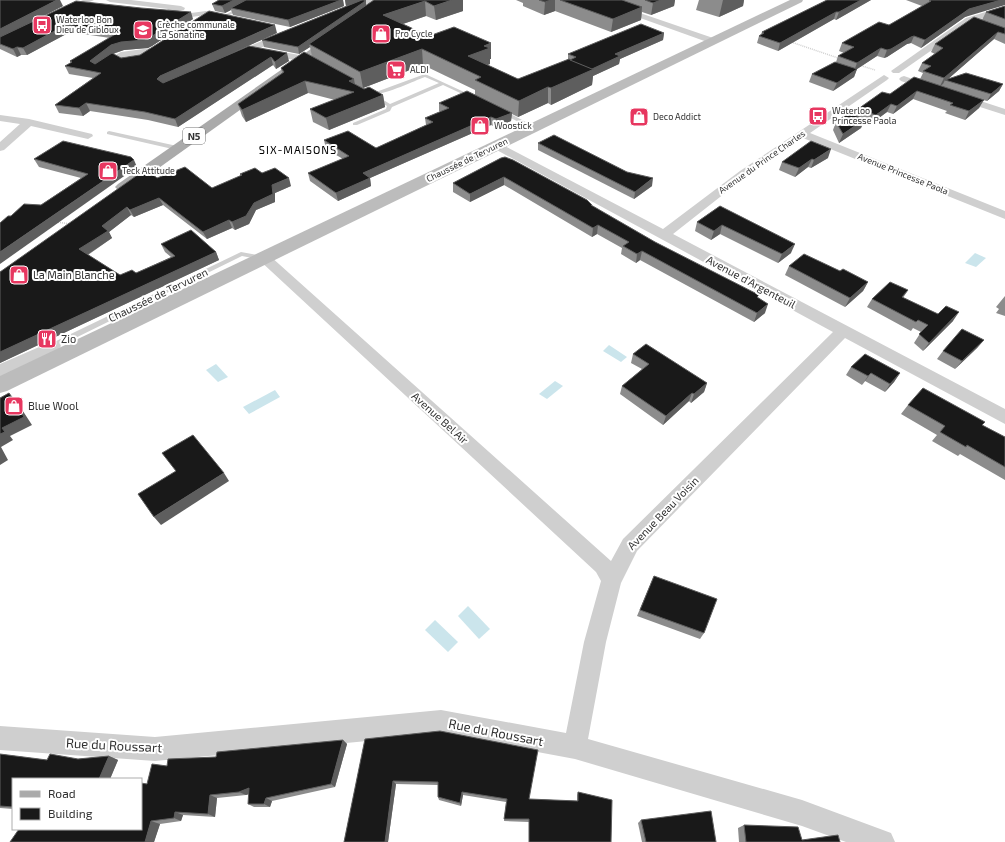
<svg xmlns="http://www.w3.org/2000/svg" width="1005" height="842" viewBox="0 0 1005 842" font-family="'Exo 2',sans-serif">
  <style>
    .water { fill: #cbe5ec }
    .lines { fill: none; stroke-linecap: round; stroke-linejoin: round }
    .path { stroke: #cfcfcf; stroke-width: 1.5; stroke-dasharray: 1 1; stroke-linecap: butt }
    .lane { fill: #cfcfcf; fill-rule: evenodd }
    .street { fill: #cfcfcf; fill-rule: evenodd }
    .secondary { fill: #bcbcbc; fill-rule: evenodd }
    .primary { fill: #aaa; fill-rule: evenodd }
    .wall { fill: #8c8c8c }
    .shaded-wall { fill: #5e5e5e }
    .building { fill: #191919; stroke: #5e5e5e }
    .labels { text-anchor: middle; stroke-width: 4; stroke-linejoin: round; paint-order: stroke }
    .far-poi-label { font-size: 9px; fill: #323232; stroke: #fff; text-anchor: start }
    .far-street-label { font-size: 9px; fill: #323232; stroke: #fff }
    .shield { fill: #fff; stroke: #707070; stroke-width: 1 }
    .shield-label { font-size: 10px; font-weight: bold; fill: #323232 }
    .far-quarter-label { font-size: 11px; letter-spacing: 1px; fill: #000; stroke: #fff }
    .poi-label { font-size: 11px; fill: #323232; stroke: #fff; text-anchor: start }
    .street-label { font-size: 11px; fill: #323232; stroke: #fff }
    .near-street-label { font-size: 13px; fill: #323232; stroke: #fff }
  </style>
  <rect width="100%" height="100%" fill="#fff"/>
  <!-- water -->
  <g class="water">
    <polygon points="975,253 986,258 976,267 965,263"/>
    <polygon points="609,345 627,357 621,362 603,351"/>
    <polygon points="216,364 228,377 218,382 206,370"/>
    <polygon points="555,381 563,386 547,399 539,394"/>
    <polygon points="275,390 280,397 249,414 243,407"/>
    <polygon points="468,606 490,629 479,639 458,616"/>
    <polygon points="435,620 458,642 448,652 425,630"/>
  </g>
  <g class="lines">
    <!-- path -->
    <g class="path">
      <polyline points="791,42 841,59"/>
      <polyline points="859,65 875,70"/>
      <polyline points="56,222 71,224"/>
    </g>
    <!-- lane -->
    <g class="lane">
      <polygon points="254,0 259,0 224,18 221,17"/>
      <path d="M 425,74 L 475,97 L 471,98 L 443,85 L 392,107 L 390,111 L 357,125 L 353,125 L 353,123 L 386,109 L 387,106 L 373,98 L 373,96 L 377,96 L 390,104 L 439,83 L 425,77 C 413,81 378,99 367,93 L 367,92 L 376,92 Z"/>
      <polygon points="501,111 505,111 537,128 532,129 501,113"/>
      <polygon points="109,131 177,146 180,148 177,150 107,134 107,132"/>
      <polygon points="241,252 262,256 265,258 262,260 242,256 57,347 59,349 58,351 52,351 49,346 50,344"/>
    </g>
    <!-- street -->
    <g class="street">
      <polygon points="83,0 94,0 66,13 60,13 59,11"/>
      <polygon points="106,0 131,0 181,6 185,8 184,10 178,10 191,13 206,11 231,16 232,18 228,20 206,15 191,17 167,13 166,11 168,9 110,2"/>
      <polygon points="365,0 376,0 347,13 344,13 340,11"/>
      <polygon points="590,0 602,0 716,39 717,41 716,43 710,43"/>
      <polygon points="1005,6 1005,11 972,22 899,73 893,73 891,71 966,18"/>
      <polygon points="284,32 288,35 287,37 236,58 233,59 228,56 230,54"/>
      <path d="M 151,48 L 156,51 L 154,53 L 124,57 L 140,57 L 142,59 L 140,61 C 130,64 120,66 112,57 L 121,52 Z"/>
      <polygon points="266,49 305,56 310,59 305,62 263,54 261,52"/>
      <polygon points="884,75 889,78 887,80 810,133 1005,211 1005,219 803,138 748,175 673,234 1005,409 1005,424 845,338 637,551 621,583 606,642 588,739 802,800 891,833 895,842 846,842 802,826 575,759 441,734 155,761 0,750 0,726 155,737 441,710 566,733 584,642 601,581 596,572 258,259 260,256 265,255 270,256 611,561 623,539 833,332 493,148 491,146 493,144 501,144 663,229 740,171"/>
      <polygon points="904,76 933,86 935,88 930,91 901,81 899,79 901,77"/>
      <polygon points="959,94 1005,109 1005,115 955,99 954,97"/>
      <polygon points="0,115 29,119 92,134 93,136 88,139 31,126 4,150 0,151 0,142 20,124 0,121"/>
      <polygon points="53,341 58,342 61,346 58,350 0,377 0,364"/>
    </g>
    <!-- secondary -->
    <polygon class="secondary" points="790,0 803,0 802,2 7,391 0,393 0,376"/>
    <!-- primary -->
    <polygon class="primary" points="335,34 339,35 341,37 339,39 128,190 123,192 118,190 115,187 118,184 331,35"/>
  </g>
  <!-- wall -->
  <g class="wall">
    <polygon points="0,0 63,6 31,22 193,19 152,46 148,48 124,50 113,54 121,58 277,33 182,75 249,46 289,61 276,69 273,65 178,127 148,120 90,111 83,116 59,113 55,105 93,78 69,74 65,66 71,63 70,61 110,38 70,32 27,55 21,55 17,57 0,49"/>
    <polygon points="219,0 343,0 344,6 290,27 233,15 231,10 225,13 215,11 212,4"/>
    <polygon points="345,0 366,0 366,5 374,0 463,0 463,11 436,20 426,16 403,24 429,36 491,59 490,59 490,64 487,65 518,79 568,60 568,54 664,33 663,40 620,59 619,64 593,76 592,85 551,105 548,103 518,117 512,114 511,121 496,127 491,125 370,178 371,186 338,201 310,181 308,173 343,159 326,149 324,140 376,148 426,125 425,118 441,111 439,111 439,103 475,95 475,90 423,65 363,88 383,95 385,107 329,130 313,122 310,109 335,100 308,93 246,122 242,116 238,104 282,73 281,68 312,56 310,47 299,54 264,47 262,40 357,2 346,6"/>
    <polygon points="516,0 675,0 674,6 651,15 642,12 641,20 611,32 555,11 544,15 523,6 523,3"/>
    <polygon points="699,0 744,0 743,6 719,17 696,10"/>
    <polygon points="827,0 871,0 836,20 834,19 778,51 757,43 759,36 761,34 762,32"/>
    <polygon points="906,0 1005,0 965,17 921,48 911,43 907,44 887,57 884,58 877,56 857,69 854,77 833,91 809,82 812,74 836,62 838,56 844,53 839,51 842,43 889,25 922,6"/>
    <polygon points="1005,6 1005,44 994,39 949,78 1003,84 999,91 987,101 983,100 979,108 965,120 945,113 947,111 913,99 893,114 887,112 872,123 864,120 861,128 839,143 833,130 836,122 855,116 858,109 890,94 920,79 923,73 918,71 922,63 935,54 931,52 935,44 982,20 986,12"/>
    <polygon points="538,143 652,186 634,199 538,150"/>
    <polygon points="501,158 592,205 592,206 655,242 758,298 765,313 754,322 640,260 636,263 621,254 622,248 597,234 592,237 504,185 470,202 453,192 453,183"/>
    <polygon points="828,158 811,168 808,167 795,177 779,170 782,162"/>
    <polygon points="34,159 137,167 1,223 11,216 41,205 81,178 39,167"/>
    <polygon points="262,173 291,186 275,193 275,202 256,210 249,224 235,230 232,228 207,239 163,205 134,217 131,215 109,232 112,238 88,255 120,275 136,273 171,257 165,252 161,244 216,252 219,260 0,363 0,272 157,178 212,188 241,176 240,174"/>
    <polygon points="720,206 791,253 778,263 720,234 711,240 695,231 697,222"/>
    <polygon points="789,266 840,271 868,282 863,291 845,307 785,275"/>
    <polygon points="908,290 903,298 953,321 923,351 914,343 921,332 913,328 911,331 867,307 872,299"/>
    <polygon points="1005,296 1005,316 996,313 999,309 996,307"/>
    <polygon points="984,340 977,348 955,369 937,359 943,351"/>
    <polygon points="633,354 707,383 704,392 691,403 689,401 663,425 620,394 622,386 642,369 631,363"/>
    <polygon points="851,367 900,373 894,382 885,392 865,381 862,385 846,375"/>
    <polygon points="908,405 982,425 1005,437 1005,480 960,454 958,456 932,441 937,435 901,414"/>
    <polygon points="654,576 704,633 700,639 637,616"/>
    <polygon points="365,739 529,799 577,801 577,795 578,792 611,842 529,842 529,822 504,821 506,802 463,795 461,806 439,800 438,797 438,785 396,784 388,842 344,842"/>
    <polygon points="343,740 347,744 335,787 272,801 270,807 254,807 248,804 249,794 246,795 217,798 215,817 183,815 181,821 160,824 154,842 10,842 147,784 167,766 216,757"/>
    <polygon points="0,754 47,760 78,759 109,756 118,760 110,779 13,779 13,809 0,808"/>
    <polygon points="641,820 716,842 642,842 638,823"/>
    <polygon points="744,825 802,840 840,842 739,842 738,828"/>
  </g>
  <!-- shaded-wall -->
  <g class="shaded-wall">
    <polygon points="57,0 60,0 63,6 0,38 0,29"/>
    <polygon points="234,0 251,0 231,8 231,10 225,13 222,6"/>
    <polygon points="341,0 343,0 344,6 290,27 288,20"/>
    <polygon points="345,0 364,0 346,6"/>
    <polygon points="365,0 366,0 366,6 309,44 310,47 299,54 298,47"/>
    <polygon points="452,0 463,0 463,11 436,20 434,6"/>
    <polygon points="551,0 555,0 555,11 544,15 545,2"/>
    <polygon points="661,0 675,0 674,6 651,15 653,3"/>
    <polygon points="723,0 744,0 743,6 719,17"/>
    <polygon points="861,0 871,0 836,20 839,12"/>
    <polygon points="1001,0 1005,0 1005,5 965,17 921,48 925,40 969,9"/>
    <polygon points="425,1 426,16 385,30 383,15"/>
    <polygon points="642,7 641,20 611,32 613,19"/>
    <polygon points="191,12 193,19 152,46 148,48 124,50 115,53 94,69 90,61 111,45"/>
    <polygon points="836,12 834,19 778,51 780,43"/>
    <polygon points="66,25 70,32 27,55 23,48"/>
    <polygon points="275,25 277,33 163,84 157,79 160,76"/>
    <polygon points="998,32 994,39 947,80 945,80 943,84 940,86 944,78"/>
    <polygon points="664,33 663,40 620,59 619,64 593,76 592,85 551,105 551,88 615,54"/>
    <polygon points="914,36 911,43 907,44 887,57 884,58 887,50 911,37"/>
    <polygon points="491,43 491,59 490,59 490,64 469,72 468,56 484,46"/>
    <polygon points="17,47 21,55 17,57 13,49"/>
    <polygon points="881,48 877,56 854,71 857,63"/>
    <polygon points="422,49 423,65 363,88 360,72"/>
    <polygon points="287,53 289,61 276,69 275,62"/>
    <polygon points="271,57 273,65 178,127 175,119"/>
    <polygon points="857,69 854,77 833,91 837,83"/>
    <polygon points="354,79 356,91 349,81"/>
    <polygon points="305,81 308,93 246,122 242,110"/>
    <polygon points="1003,84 999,91 987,101 991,94"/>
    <polygon points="548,87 548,103 518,117 519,101"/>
    <polygon points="917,91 913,99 893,114 897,106"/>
    <polygon points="383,95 385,107 329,130 326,118"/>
    <polygon points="984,100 979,108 965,120 969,111"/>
    <polygon points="86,103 90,111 83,116 79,108"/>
    <polygon points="891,104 887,112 872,123 876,115"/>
    <polygon points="512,113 511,121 496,127 496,119"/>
    <polygon points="491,117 491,125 370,178 371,186 338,201 336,193 363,173"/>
    <polygon points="865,119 861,128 839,143 843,134"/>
    <polygon points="831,149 828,158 811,168 814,160"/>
    <polygon points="812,159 808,167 795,177 799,168"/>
    <polygon points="134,160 137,167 0,264 0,252"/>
    <polygon points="504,177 504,185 470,202 470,194"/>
    <polygon points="289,178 291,186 275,193 275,202 256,210 249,224 235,230 232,222 272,185"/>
    <polygon points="653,178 652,186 634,199 635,192"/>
    <polygon points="159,198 163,205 134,217 130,210"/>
    <polygon points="127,207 131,215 109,232 112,238 84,257 79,249 102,226"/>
    <polygon points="229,220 232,228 207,239 203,232"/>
    <polygon points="598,225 597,234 592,237 593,228"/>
    <polygon points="722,225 720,234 711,240 714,231"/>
    <polygon points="795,244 791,253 778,263 782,254"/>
    <polygon points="642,251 640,260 636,263 637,254"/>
    <polygon points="216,252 219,260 0,363 0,352"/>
    <polygon points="868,282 863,291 845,307 850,298"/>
    <polygon points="768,304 765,313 754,322 757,313"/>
    <polygon points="959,312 953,321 923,351 929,343"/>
    <polygon points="984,340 977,348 955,369 962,361"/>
    <polygon points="871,373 862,385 868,376"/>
    <polygon points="900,373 894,382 885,392 890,384"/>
    <polygon points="707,383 704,392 691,403 694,394"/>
    <polygon points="9,393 17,402 32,425 10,436 13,440 1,447 8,460 0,465 0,434"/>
    <polygon points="692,393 689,401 663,425 666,416"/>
    <polygon points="224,473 229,481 161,525 154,517"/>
    <polygon points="343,740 347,744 335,787 331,784"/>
    <polygon points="109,756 118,760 110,779 99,779"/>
    <polygon points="393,781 396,784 388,842 385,842"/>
    <polygon points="249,788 255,792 246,795 239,792"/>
    <polygon points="462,792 463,795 461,806 460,803"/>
    <polygon points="210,795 217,798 215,817 208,814"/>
    <polygon points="266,798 272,801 270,807 264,804"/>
    <polygon points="175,812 183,815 181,821 174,818"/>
    <polygon points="151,821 160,824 154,842 145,842"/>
  </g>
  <!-- building -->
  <g class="building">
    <polygon points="0,0 57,0 0,29"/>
    <polygon points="219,0 234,0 222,6 212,4"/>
    <polygon points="246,0 341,0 288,20 231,8"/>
    <polygon points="362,0 365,0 364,2 298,47 262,40"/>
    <polygon points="374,0 452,0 434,6 425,1 383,15 429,36 454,27 491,43 484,46 490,48 468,56 518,79 569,59 594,69 551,88 548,87 519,101 475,80 481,77 422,49 360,72 309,44"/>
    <polygon points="539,0 551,0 545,2"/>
    <polygon points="560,0 622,0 642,7 613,19"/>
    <polygon points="645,0 661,0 653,3"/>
    <polygon points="827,0 861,0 839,12 836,12 780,43 759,36 764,33 762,32"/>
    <polygon points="929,0 1001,0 969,9 925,40 914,36 911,37 891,49 887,50 881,48 857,63 838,56 854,47 842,43 879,22 889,25 931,1"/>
    <polygon points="76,1 141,8 191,12 149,38 145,40 121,42 111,45 90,61 95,64 112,53 121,58 140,55 209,11 275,25 160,76 157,79 163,83 249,46 287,53 275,62 271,57 175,119 145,112 86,103 79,108 55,105 101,73 65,66 72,62 70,61 119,32 66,25 23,48 17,47 13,49 0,44 0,37"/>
    <polygon points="1005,6 1005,19 986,12"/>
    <polygon points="974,17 1005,28 1005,34 998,32 944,78 923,71 931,66 922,63 943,48 935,44"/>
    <polygon points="641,24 664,33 615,54 620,56 592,69 570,60 576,57 568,54"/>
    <polygon points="304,52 354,79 349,81 364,89 369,87 383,95 326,118 310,109 354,92 305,81 242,110 238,104 284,72 281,68"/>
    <polygon points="835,62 857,69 837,83 812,74"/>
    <polygon points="966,73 1003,84 991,94 945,80"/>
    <polygon points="914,77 984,100 969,111 950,105 953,103 917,91 897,106 891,104 876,115 858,109 882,92 890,94"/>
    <polygon points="467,91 512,113 496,119 491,117 363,173 370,178 336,193 308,173 349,156 324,140 348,131 376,148 433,122 425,118 449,108 439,103"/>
    <polygon points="848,113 865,119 843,134 836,122"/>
    <polygon points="554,135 627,172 653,178 635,192 538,143"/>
    <polygon points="63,141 131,157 134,160 0,252 0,223 8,216 11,216 24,204 41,205 88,174 34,159"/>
    <polygon points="811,141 831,149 814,160 812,159 799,168 782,162"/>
    <polygon points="505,157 513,160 587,200 592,205 591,205 655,242 759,295 757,297 768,304 757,313 642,251 637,254 623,246 629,242 598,225 593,228 504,177 470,194 453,183 501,158"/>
    <polygon points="185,167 212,188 242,175 240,174 255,168 262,173 275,168 289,178 272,185 273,194 254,203 246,216 232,222 229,220 203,232 159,198 130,210 127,207 102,226 108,231 79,249 120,275 132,270 136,273 175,256 161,244 191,230 216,252 0,352 0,272 146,169 157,178"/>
    <polygon points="720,206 795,244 782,254 722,225 714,231 697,222"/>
    <polygon points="804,254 840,271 843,269 868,282 850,298 789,266"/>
    <polygon points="890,282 908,290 902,297 938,314 946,306 959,312 929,343 919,334 928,325 918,320 916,322 872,299"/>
    <polygon points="962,329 984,340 962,361 943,351"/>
    <polygon points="646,344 707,383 694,394 692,393 666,416 622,386 649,364 633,354"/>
    <polygon points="865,354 900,373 890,384 871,373 868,376 851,367"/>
    <polygon points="923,388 985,422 982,425 1005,437 1005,467 967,445 966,447 940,432 945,426 908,405"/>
    <polygon points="9,393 24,417 2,428 5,432 0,434 0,398"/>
    <polygon points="193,435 224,473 154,517 138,494 176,471 162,453"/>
    <polygon points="654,576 717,599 704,633 640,610"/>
    <polygon points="440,731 538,750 529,799 578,801 578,792 612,800 611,842 529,842 529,819 504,819 507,799 462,792 460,803 438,797 438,782 393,781 385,842 344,842 365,739"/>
    <polygon points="343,740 331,784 266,798 264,804 248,804 249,788 239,792 210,795 208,814 175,812 174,818 151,821 145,842 10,842 19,829 141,829 141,783 147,784 152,764 167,766 168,759 216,757 217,752"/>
    <polygon points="0,754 47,760 50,754 78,759 109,756 99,779 13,779 13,807 0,806"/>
    <polygon points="711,811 716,842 646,842 641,820"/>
    <polygon points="744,825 798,827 802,840 838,835 840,842 746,842"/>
  </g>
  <!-- icons -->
  <defs>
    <g id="bus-square" transform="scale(1)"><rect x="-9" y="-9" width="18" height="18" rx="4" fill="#e73760" stroke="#fff"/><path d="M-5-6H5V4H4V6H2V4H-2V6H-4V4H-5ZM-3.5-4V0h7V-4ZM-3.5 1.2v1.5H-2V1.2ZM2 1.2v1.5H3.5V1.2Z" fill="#fff"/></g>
    <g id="school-square" transform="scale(1)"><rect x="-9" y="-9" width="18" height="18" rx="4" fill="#e73760" stroke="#fff"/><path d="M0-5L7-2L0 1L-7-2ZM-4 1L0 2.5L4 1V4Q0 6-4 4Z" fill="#fff"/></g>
    <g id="shop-square" transform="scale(1)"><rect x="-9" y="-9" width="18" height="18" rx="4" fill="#e73760" stroke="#fff"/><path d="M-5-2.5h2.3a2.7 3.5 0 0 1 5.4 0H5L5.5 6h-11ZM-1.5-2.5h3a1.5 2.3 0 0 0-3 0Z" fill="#fff"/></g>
    <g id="supermarket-square" transform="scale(1)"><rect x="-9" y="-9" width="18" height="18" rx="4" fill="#e73760" stroke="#fff"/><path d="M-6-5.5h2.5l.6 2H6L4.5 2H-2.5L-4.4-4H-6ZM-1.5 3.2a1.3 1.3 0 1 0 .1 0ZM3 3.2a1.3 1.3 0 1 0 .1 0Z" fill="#fff"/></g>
    <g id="restaurant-square" transform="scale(1)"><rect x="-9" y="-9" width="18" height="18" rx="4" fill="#e73760" stroke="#fff"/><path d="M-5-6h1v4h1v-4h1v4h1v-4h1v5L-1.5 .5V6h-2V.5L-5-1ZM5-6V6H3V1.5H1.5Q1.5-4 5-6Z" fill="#fff"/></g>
  </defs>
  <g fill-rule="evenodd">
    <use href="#bus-square" x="42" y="25"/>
    <use href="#school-square" x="143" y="30"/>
    <use href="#shop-square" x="381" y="34"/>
    <use href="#supermarket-square" x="396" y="70"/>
    <use href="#bus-square" x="818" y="116"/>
    <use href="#shop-square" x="639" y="117"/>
    <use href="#shop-square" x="480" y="126"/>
    <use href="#shop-square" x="108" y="171"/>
    <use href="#shop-square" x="19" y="275"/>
    <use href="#restaurant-square" x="47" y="339"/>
    <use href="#shop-square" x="14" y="406"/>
  </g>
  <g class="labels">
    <!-- far-poi labels -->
    <g class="far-poi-label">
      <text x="56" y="23">Waterloo Bon<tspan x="56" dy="10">Dieu de Gibloux</tspan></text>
      <text x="157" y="28">Crèche communale<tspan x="157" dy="10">La Sonatine</tspan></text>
      <text x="395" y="37">Pro Cycle</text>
      <text x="410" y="73">ALDI</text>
      <text x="832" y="114">Waterloo<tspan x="832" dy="10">Princesse Paola</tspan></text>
      <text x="653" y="120">Deco Addict</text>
      <text x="494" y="129">Woostick</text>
      <text x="122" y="174">Teck Attitude</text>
    </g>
    <!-- far-street labels -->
    <g class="far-street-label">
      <text transform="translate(467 160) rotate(-26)" y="3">Chaussée de Tervuren</text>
      <text transform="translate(762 162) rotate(-35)" y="3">Avenue du Prince Charles</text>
      <text transform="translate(903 174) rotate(22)" y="3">Avenue Princesse Paola</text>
    </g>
    <!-- shield labels -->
    <rect class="shield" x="183" y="128" width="22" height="16" rx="3"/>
    <g class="shield-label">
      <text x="194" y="140">N5</text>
    </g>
    <!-- far-quarter labels -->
    <g class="far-quarter-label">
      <text x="298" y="154">SIX-MAISONS</text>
    </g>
    <!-- poi labels -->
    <g class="poi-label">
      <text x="33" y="279">La Main Blanche</text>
      <text x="61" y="343">Zio</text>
      <text x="28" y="410">Blue Wool</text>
    </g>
    <!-- street labels -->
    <g class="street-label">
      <text transform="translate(751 282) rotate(28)" y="4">Avenue d'Argenteuil</text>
      <text transform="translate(158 295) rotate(-26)" y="4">Chaussée de Tervuren</text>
      <text transform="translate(440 418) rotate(42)" y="4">Avenue Bel Air</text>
      <text transform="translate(663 513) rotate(-46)" y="4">Avenue Beau Voisin</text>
    </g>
    <!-- near-street labels -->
    <g class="near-street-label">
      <text transform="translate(496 732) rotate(11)" y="5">Rue du Roussart</text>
      <text transform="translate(114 745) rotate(3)" y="5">Rue du Roussart</text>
    </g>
  </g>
  <!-- legend -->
  <rect x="12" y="778" width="130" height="52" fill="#ffffff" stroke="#adadad"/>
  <rect x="20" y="791" width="20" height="6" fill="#aaaaaa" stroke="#adadad"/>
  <text x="48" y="798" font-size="12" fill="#323232">Road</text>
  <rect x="20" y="808" width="20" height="12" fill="#191919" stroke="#adadad"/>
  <text x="48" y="818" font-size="12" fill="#323232">Building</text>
</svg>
